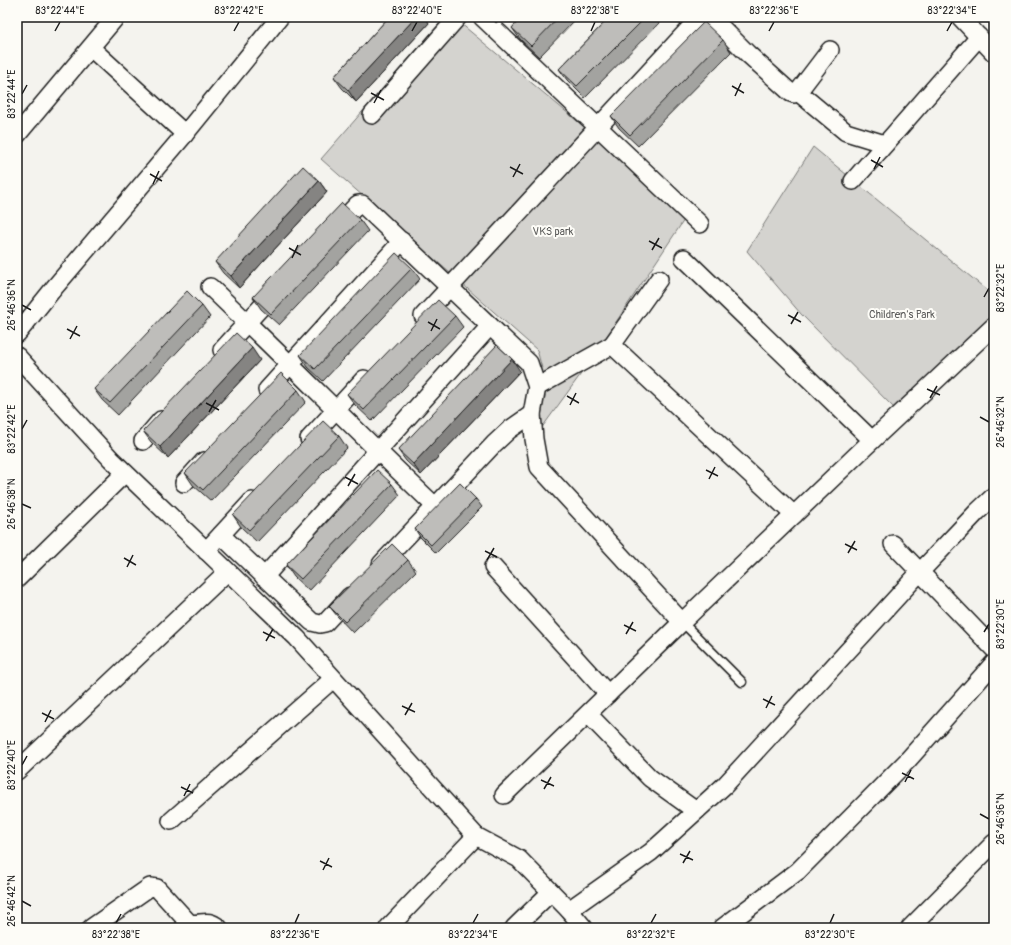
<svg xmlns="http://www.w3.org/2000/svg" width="1011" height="945" viewBox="0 0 1011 945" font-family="Pangolin,sans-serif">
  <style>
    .green { fill: #d4d3cf; stroke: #787876 }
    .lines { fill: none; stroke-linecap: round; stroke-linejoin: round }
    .lane-casing { stroke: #1c1c1c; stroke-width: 11 }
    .street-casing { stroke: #1c1c1c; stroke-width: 20 }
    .lane { stroke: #fdfcf7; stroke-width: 8 }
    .street { stroke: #fdfcf7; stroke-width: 17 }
    .wall { fill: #a3a3a0; stroke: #1c1c1c }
    .shaded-wall { fill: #858482; stroke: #1c1c1c }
    .building { fill: #bebdba; stroke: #1c1c1c }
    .ticks { fill: none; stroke: #1c1c1c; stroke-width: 1.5 }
    .labels { text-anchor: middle; stroke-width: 4; stroke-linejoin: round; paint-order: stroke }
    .park-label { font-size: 11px; fill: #5c5c5b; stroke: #fdfcf7 }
    .neatline { fill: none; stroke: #1c1c1c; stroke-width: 1.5 }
    .ticks-label { font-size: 10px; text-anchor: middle; fill: #1c1c1c }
  </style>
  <rect width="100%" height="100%" fill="#f4f3ee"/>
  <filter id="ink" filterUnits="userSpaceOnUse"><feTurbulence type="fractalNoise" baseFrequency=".025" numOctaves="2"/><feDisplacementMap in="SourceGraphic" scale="8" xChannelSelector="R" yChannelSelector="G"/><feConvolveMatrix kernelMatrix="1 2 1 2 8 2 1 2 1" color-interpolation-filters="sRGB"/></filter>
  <g filter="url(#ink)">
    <!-- green -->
    <g class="green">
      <polygon points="445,17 453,17 688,214 586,367 538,433 545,379 537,350 321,159"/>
      <polygon points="813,147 994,296 994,328 900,414 801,314 747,251"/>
    </g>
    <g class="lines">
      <!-- lane casing -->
      <g class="lane-casing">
        <polyline id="lane" points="682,622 742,682"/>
      </g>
      <!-- street casing -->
      <g class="street-casing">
        <g id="street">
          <polyline points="482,17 700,224"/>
          <polyline points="711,17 748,54 791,93 794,94 798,92 830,50"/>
          <polyline points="960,17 994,53"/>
          <polyline points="91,48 185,134"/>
          <polyline points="798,92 846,132 885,144"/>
          <polyline points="372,115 458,17"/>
          <polyline points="17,135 116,17"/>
          <polyline points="853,181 979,37"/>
          <polyline points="335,228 358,204 362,204 529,363 537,387 532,414 534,439 539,467 682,622 504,795"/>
          <polyline points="684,258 872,440"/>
          <path d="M 210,287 C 286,359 359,434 435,506"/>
          <polyline points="423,316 700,17"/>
          <polyline points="17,334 54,288 185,134 280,17"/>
          <polyline points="612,345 659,279"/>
          <polyline points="222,350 276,291"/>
          <polyline points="17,356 111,459 297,638 476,836 519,859 569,910 584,928"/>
          <polyline points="537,387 612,345 794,515"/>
          <polyline points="267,390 402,241"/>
          <polyline points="309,439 364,379"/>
          <polyline points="143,441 161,420"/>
          <polyline points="184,483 204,461"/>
          <polyline points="221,535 312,622 320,624 325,623 350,596"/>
          <polyline points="893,544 994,649"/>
          <polyline points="206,551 252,501"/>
          <polyline points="381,564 494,444 509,430 532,414"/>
          <polyline points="493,567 608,694"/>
          <polyline points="264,577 490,326"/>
          <polyline points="17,579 125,473"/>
          <polyline points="682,622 865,447 994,326"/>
          <polyline points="588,714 650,778 696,811"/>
          <polyline points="17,771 227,572"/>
          <polyline points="171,821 333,679"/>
          <polyline points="569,910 651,852 725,785 920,572 977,512 994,496"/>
          <path d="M 91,928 L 150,887 L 157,888 L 189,923 C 202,926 206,917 219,928"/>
          <polyline points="388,928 476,836"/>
          <polyline points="514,928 551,892"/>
          <polyline points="722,928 798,871 907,761 994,663"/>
          <polyline points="910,928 994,843"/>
        </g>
      </g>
      <!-- lane -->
      <use href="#lane" class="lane"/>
      <!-- street -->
      <use href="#street" class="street"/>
    </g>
    <!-- wall -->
    <g class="wall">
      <polygon points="389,17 425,17 429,23 356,102 342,88 334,77"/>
      <polygon points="490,17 503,17 496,23"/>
      <polygon points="522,17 578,17 539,57 520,39 512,28"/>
      <polygon points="610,17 665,17 585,98 567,80 559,69"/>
      <polygon points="723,40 731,52 638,146 619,128 611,116"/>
      <polygon points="319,181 327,192 239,288 223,273 215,262"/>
      <polygon points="360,220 368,231 279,325 261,309 253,297"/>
      <polygon points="412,268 420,279 323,381 308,367 300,355"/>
      <polygon points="202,306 210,317 118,415 102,400 94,389"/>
      <polygon points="455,316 463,327 372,421 355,405 347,394"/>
      <polygon points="260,360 168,458 151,442 143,431"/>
      <polygon points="520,371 421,475 406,461 398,450"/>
      <polygon points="298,390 306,402 211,501 193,485 185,473"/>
      <polygon points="339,436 347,448 257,542 241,527 233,515"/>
      <polygon points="392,484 400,495 309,591 294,577 286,565"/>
      <polygon points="476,499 482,507 436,553 420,537 415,529"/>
      <polygon points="408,560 416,571 353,633 338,617 329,606"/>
    </g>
    <!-- shaded-wall -->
    <g class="shaded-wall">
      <polygon points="416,17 425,17 429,23 356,102 348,90"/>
      <polygon points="319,181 327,192 239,288 231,276"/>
      <polygon points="252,348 260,360 168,458 160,447"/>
      <polygon points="512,359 520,371 421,475 413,464"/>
    </g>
    <!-- building -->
    <g class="building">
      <polygon points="389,17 416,17 348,90 334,77"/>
      <polygon points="522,17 559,17 531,46 512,28"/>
      <polygon points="610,17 646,17 577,86 559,69"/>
      <polygon points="704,22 723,40 630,135 611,116"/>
      <polygon points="303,166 319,181 231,276 215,262"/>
      <polygon points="342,203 360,220 271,314 253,297"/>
      <polygon points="396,253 412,268 315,369 300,355"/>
      <polygon points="187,291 202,306 110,403 94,389"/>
      <polygon points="438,300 455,316 364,410 347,394"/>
      <polygon points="236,333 252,348 160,447 143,431"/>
      <polygon points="497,345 512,359 413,464 398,450"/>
      <polygon points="281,373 298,390 203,490 185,473"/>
      <polygon points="323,421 339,436 249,530 233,515"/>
      <polygon points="377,470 392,484 301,579 286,565"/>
      <polygon points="460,483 476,499 431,545 415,529"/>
      <polygon points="392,544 408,560 345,622 329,606"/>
    </g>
  </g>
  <!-- ticks -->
  <path class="ticks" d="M 55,31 L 60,22M 234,31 L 239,22M 412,31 L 417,22M 591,31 L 595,22M 769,31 L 774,22M 947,31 L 952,22M 732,86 L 744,93M 371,93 L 384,100M 22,94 L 27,85M 735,96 L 741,83M 374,103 L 381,90M 871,160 L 883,167M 510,167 L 523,174M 874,169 L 880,157M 150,174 L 162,181M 513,177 L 520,164M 153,184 L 159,171M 649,241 L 662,248M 289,248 L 301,255M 652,250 L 659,238M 292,258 L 298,245M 984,297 L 989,288M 22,305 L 31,310M 788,315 L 801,322M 428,322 L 440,329M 791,324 L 798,312M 67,329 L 80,336M 431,331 L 437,319M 70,339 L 77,326M 927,389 L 940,395M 567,396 L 579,403M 930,398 L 937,386M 206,403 L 219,410M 570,405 L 576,393M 209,412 L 216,400M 980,417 L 989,422M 22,429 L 27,420M 706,470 L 718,476M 345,477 L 358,484M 709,479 L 715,467M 348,486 L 355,474M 22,504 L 31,508M 845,544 L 857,550M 485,551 L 497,557M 848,553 L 855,541M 124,558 L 136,565M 487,560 L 494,548M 127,567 L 133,555M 624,625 L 636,631M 263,632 L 275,638M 984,632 L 989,624M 626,634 L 633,622M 266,641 L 273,629M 763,699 L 775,705M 402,706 L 415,712M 766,708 L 772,696M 42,713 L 54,719M 405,715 L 412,703M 45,722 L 51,710M 22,765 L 27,756M 902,773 L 914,779M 541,780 L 554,786M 905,782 L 911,770M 181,787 L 193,793M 544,789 L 551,777M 184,796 L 190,784M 980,814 L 989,819M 680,854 L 693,860M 320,861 L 332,867M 683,863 L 690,851M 323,870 L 329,858M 22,901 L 31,906M 116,923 L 121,914M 295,923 L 299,914M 473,923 L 478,914M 651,923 L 656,914M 830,923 L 834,914"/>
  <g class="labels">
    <!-- park labels -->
    <g class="park-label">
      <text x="553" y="235">VKS park</text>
      <text x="902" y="318">Children's Park</text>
    </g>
  </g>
  <!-- margin -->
  <rect width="1011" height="945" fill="none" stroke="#fdfcf7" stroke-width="44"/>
  <rect x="22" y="22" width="967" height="901" class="neatline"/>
  <g class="ticks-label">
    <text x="60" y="14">83°22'44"E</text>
    <text x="239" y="14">83°22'42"E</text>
    <text x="417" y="14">83°22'40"E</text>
    <text x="595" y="14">83°22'38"E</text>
    <text x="774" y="14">83°22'36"E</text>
    <text x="952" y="14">83°22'34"E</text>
    <text transform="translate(11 94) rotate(-90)" y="4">83°22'44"E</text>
    <text transform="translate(1000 288) rotate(-90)" y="4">83°22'32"E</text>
    <text transform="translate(11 305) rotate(-90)" y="4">26°46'36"N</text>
    <text transform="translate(1000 422) rotate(-90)" y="4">26°46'32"N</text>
    <text transform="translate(11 429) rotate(-90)" y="4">83°22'42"E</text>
    <text transform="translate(11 504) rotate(-90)" y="4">26°46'38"N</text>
    <text transform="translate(1000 624) rotate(-90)" y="4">83°22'30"E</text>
    <text transform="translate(11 765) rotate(-90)" y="4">83°22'40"E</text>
    <text transform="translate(1000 819) rotate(-90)" y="4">26°46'36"N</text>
    <text transform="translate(11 901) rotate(-90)" y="4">26°46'42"N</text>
    <text x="116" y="938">83°22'38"E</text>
    <text x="295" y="938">83°22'36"E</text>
    <text x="473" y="938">83°22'34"E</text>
    <text x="651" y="938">83°22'32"E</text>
    <text x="830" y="938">83°22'30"E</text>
  </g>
</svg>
